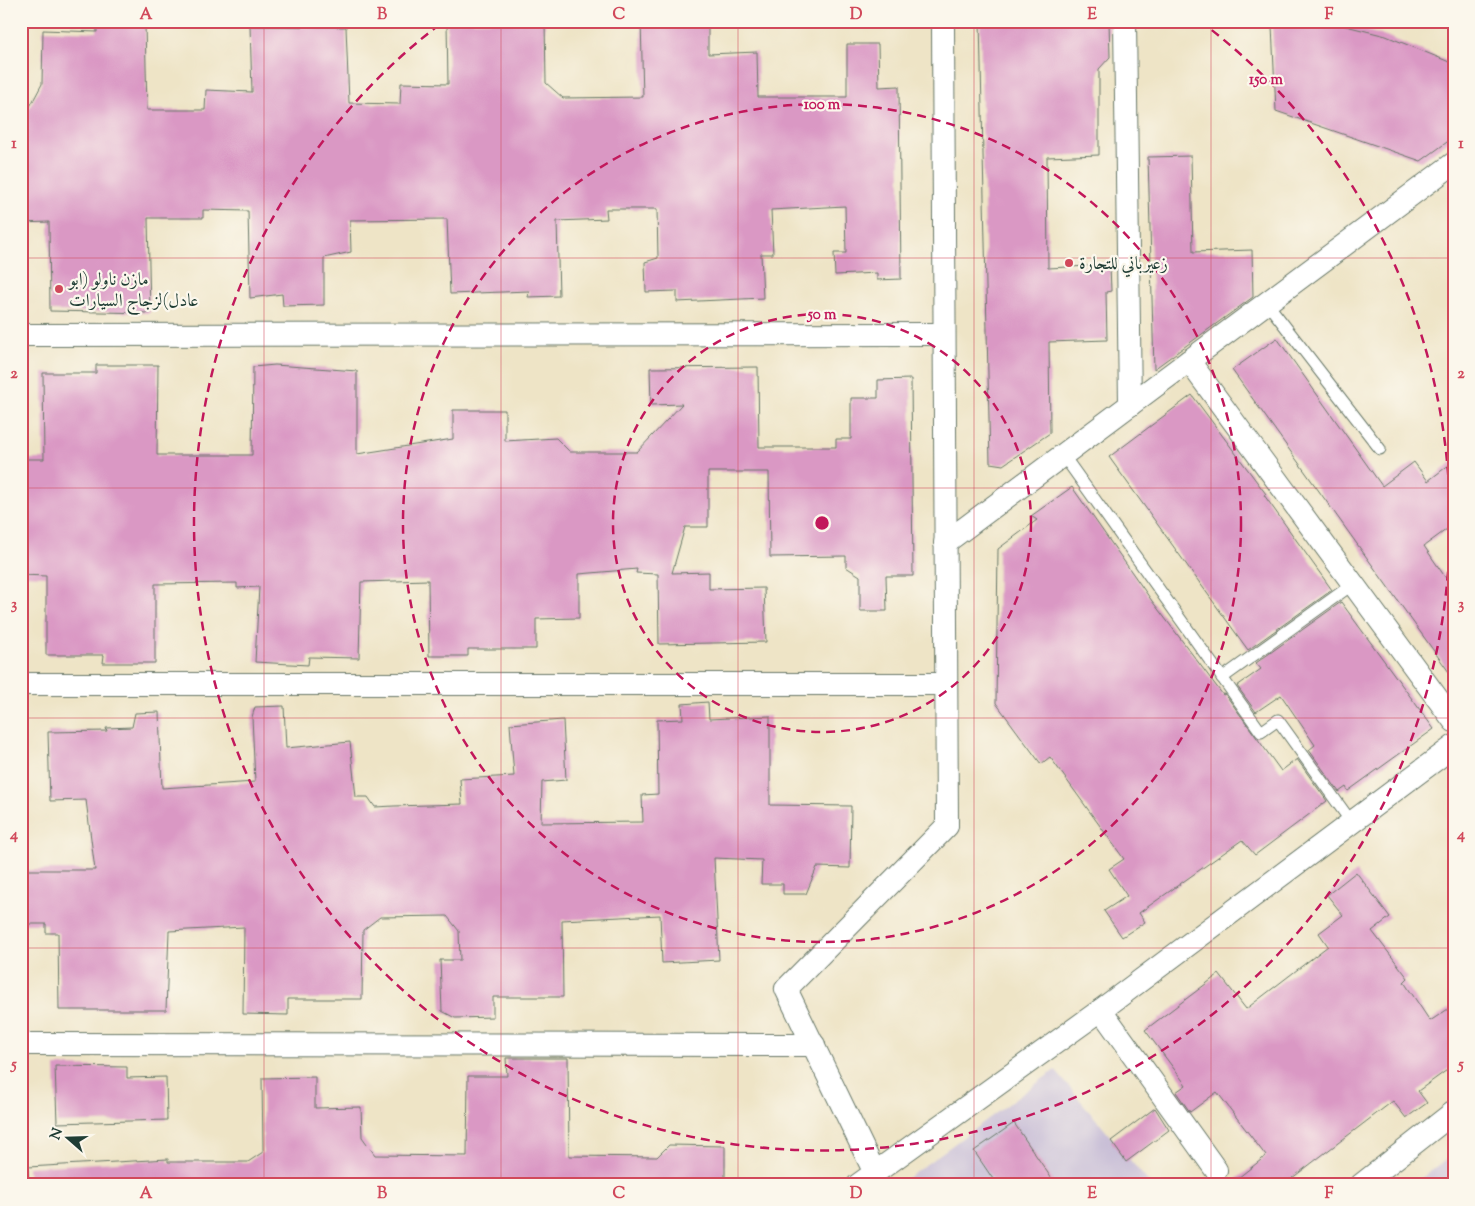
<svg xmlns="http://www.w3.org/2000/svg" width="1475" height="1206" viewBox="0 0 1475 1206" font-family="'Sorts Mill Goudy',Amiri,serif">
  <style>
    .industrial { fill: #c9bfd7 }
    .building { fill: #da98c4 }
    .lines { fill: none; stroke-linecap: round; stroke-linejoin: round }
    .service-casing { stroke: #677767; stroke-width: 13 }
    .minor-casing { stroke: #677767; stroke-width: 24 }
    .service { stroke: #fff; stroke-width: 11 }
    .minor { stroke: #fff; stroke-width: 22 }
    .grid { fill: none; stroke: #d1495b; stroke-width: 1; stroke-opacity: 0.55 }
    .ring { fill: none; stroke: #c2185b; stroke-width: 2.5; stroke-dasharray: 9 6 }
    .poi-dot { fill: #d1495b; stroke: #fbf7ec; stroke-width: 2 }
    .labels { text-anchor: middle; stroke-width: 4.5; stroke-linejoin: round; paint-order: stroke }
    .poi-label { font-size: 18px; fill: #1f3d34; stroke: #fbf7ec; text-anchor: start }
    .centre { fill: #c2185b; stroke: #fbf7ec; stroke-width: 2.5 }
    .ring-label { font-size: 15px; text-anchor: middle; font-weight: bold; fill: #c2185b; stroke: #fbf7ec; stroke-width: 4.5; stroke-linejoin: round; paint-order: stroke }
    .neatline { fill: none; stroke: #d1495b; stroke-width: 2 }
    .grid-label { font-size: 16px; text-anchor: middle; font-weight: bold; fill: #d1495b }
  </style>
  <rect width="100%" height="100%" fill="#fbf7ec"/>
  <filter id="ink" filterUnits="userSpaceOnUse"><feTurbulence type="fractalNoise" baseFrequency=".02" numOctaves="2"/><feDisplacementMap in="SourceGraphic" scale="10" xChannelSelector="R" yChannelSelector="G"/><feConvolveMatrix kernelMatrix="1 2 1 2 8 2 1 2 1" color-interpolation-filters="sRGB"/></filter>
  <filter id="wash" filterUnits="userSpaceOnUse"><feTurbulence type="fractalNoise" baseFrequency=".0096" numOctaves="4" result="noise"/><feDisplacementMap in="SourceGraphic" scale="20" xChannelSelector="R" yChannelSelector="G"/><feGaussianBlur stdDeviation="1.12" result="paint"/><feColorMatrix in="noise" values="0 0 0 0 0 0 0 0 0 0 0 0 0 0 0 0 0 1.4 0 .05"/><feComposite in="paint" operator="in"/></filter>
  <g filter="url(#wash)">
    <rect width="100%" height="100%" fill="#eee4c6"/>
    <!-- industrial -->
    <g class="industrial">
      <polygon points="1055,1070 1151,1185 898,1185"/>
      <polygon points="1454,1154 1454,1185 1412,1185"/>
    </g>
    <g id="blocks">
      <!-- building -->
      <g class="building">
        <polygon points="545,21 546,83 563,98 643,97 641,21 708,21 708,54 757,52 758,97 847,97 847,44 878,44 879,87 899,86 901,279 877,280 877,273 835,275 834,253 846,253 845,206 771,210 773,254 761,254 763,298 677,302 677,291 646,292 645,262 658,258 657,209 606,209 607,219 557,221 559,296 528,297 529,291 450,294 447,219 350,220 351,252 324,258 324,305 283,306 282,294 250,298 248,211 203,210 203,218 148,218 150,313 50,311 49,222 21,223 21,113 26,114 42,84 43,30 97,32 97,25 145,24 147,110 205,110 206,90 252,92 250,26 346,27 349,103 400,104 401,83 448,84 447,22"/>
        <polygon points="980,21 1109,21 1110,57 1099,69 1099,155 1047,157 1048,268 1110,265 1111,291 1106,292 1107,340 1049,342 1050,433 1003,465 990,463"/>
        <polygon points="1334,23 1386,36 1447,61 1454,66 1454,137 1421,161 1276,111 1272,26"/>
        <polygon points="1191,156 1193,252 1252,250 1253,297 1154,369 1148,157"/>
        <polygon points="1277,338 1382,486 1414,462 1428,481 1454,461 1454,524 1424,546 1454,590 1454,679 1232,370"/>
        <polygon points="96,365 158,365 157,455 252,455 253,367 275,365 357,371 357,454 453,439 453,410 505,410 505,441 556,438 570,452 637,452 682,404 651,405 650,368 758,367 759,447 836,447 836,439 851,439 851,398 878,398 878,380 911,379 913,576 886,576 887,611 860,611 860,576 846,567 846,556 770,557 769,472 708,472 708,527 685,527 672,573 709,572 709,589 764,588 766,642 659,644 658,574 636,573 637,569 579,574 579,618 536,619 536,649 468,649 468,656 429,656 428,580 361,582 359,658 309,657 308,665 255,662 259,587 237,588 237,583 155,584 155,663 103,663 104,655 46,655 46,576 21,575 21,459 44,459 43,373 96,373"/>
        <polygon points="1192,395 1266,494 1264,495 1332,590 1248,650 1109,457"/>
        <polygon points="1072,487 1152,601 1223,695 1225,694 1281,771 1297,759 1327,801 1255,855 1242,840 1139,913 1145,922 1122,937 1104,911 1127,896 1109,869 1124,859 1050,757 1041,764 996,703 998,549 1037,520 1031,516"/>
        <polygon points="1341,602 1434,729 1348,791 1346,787 1339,792 1309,750 1315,745 1281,695 1256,712 1237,686 1261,669 1256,663"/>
        <polygon points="708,702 709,719 770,716 770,805 851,806 850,868 817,867 806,894 783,894 783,884 761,884 762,860 714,858 719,960 662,963 660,915 562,920 563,997 493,997 493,1017 455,1018 442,1011 440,960 460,960 459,931 447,916 380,917 363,930 362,999 288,999 288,1015 243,1014 244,927 169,931 166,1010 59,1010 58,933 46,933 46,924 21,924 21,870 95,870 86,800 50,801 48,732 107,731 106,728 132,727 135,713 159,712 162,788 255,782 252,717 255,707 284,706 286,748 350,742 356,797 368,797 375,807 394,806 462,804 460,779 514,776 510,724 563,720 566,780 542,782 541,823 643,822 642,795 658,794 657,720 683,719 682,704"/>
        <polygon points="1356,872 1390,917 1372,931 1408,978 1404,982 1430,1021 1454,1005 1454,1065 1418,1091 1427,1103 1406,1118 1393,1101 1283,1185 1229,1185 1266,1156 1217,1092 1190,1112 1176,1092 1186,1085 1145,1030 1219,974 1246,1009 1328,946 1319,933 1343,915 1327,895"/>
        <polygon points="506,1058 568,1058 569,1156 657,1157 669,1145 725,1146 725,1185 29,1185 28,1167 168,1159 168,1162 248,1162 263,1152 262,1078 315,1077 315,1108 361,1107 362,1137 375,1155 467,1156 468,1076 507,1076"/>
        <polygon points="55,1066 127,1067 127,1078 166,1077 167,1120 57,1123"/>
        <polygon points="1155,1108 1169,1130 1126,1162 1111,1141"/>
        <polygon points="1014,1123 1056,1185 997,1185 974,1151"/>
      </g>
    </g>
  </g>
  <g filter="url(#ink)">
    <use href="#blocks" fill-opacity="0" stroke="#677767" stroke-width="1"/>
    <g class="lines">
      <!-- service casing -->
      <g class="service-casing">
        <g id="service">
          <polyline points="1267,303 1380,449"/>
          <polyline points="1063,455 1261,732 1278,720 1352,823"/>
          <polyline points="1222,678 1353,584"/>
        </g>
      </g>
      <!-- minor casing -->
      <g class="minor-casing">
        <g id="minor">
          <polyline points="1125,21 1130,405"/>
          <polyline points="21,335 944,334"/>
          <polyline points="1189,361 1454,721"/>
          <polyline points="945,543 1454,163"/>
          <polyline points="21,684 946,684"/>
          <polyline points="1101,1010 1216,1170"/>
          <polyline points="21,1044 814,1045"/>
          <polyline points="874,1171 786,989 947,826 943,21"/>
          <polyline points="858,1185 1101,1010 1454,746"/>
          <polyline points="1361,1185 1454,1112"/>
        </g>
      </g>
      <!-- service -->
      <use href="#service" class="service"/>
      <!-- minor -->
      <use href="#minor" class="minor"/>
    </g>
  </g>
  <!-- grid -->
  <path class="grid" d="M 264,21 L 264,1185M 501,21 L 501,1185M 738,21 L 738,1185M 974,21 L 974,1185M 1211,21 L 1211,1185M 21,258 L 1454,258M 21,488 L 1454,488M 21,718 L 1454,718M 21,948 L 1454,948"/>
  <!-- distance rings -->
  <g class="ring">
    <circle cx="822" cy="523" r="209"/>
    <circle cx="822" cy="523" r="419"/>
    <path d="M1200 21A628 628 0 1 1 444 21"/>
  </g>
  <!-- markers -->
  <g class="poi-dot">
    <circle cx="1069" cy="263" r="5"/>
    <circle cx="59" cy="289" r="5"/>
  </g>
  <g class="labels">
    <!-- poi labels -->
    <g class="poi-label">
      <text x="1079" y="269">زعيرباني للتجارة</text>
      <text x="69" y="285">مازن ناولو (ابو<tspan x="69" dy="21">عادل)لزجاج السيارات</tspan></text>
    </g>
  </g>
  <circle cx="822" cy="523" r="8" class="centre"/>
  <g class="ring-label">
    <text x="1266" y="84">150 m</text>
    <text x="822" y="109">100 m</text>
    <text x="822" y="319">50 m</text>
  </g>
  <!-- margin -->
  <rect width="1475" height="1206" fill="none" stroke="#fbf7ec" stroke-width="55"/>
  <!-- north arrow -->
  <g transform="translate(68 1138) rotate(290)" stroke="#fbf7ec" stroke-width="4" paint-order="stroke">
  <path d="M0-4L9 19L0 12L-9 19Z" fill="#1f3d34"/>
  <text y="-8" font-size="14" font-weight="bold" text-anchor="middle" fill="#1f3d34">N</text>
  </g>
  <rect x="28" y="28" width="1420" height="1150" class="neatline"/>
  <g class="grid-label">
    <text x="146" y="19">A</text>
    <text x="382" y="19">B</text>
    <text x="619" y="19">C</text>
    <text x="856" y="19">D</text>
    <text x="1092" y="19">E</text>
    <text x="1329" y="19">F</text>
    <text x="14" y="148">1</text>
    <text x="1461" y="148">1</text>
    <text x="14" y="378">2</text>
    <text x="1461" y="378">2</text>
    <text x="14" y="609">3</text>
    <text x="1461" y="609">3</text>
    <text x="14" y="839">4</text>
    <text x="1461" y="839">4</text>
    <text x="14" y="1069">5</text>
    <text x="1461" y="1069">5</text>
    <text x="146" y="1198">A</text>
    <text x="382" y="1198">B</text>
    <text x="619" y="1198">C</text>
    <text x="856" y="1198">D</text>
    <text x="1092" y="1198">E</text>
    <text x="1329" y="1198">F</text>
  </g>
</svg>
